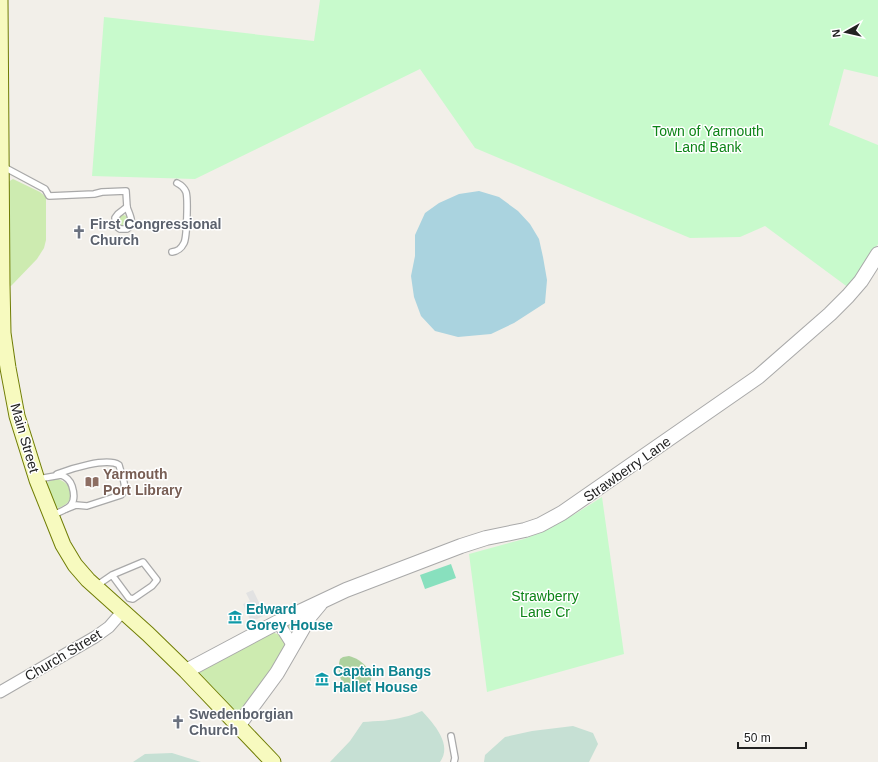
<svg xmlns="http://www.w3.org/2000/svg" width="878" height="762" viewBox="0 0 878 762" font-family="Arial,sans-serif">
  <style>
    .grass { fill: #cdebb0 }
    .forest { fill: #add19e }
    .wetland { fill: #c6e0d4 }
    .park { fill: #c8facc }
    .pitch { fill: #88e0be }
    .parking { fill: #e2e2e2 }
    .water { fill: #aad3df }
    .lines { fill: none; stroke-linecap: round; stroke-linejoin: round }
    .service-casing { stroke: #a9a9a9; stroke-width: 8 }
    .minor-casing { stroke: #a9a9a9; stroke-width: 13 }
    .tertiary-casing { stroke: #a9a9a9; stroke-width: 16 }
    .secondary-casing { stroke: #707d05; stroke-width: 17 }
    .service { stroke: #fff; stroke-width: 5.5 }
    .minor { stroke: #fff; stroke-width: 11 }
    .tertiary { stroke: #fff; stroke-width: 14 }
    .secondary { stroke: #f7fabf; stroke-width: 15 }
    .labels { text-anchor: middle; stroke-width: 3; stroke-linejoin: round; paint-order: stroke }
    .park-label { font-size: 14px; fill: #0c8416; stroke: #fff }
    .worship-label { font-size: 14px; font-weight: bold; fill: #5b616d; stroke: #fff; text-anchor: start }
    .street-label { font-size: 14px; fill: #222; stroke: #fff }
    .education-label { font-size: 14px; font-weight: bold; fill: #785e54; stroke: #fff; text-anchor: start }
    .culture-label { font-size: 14px; font-weight: bold; fill: #0d838f; stroke: #fff; text-anchor: start }
  </style>
  <rect width="100%" height="100%" fill="#f2efe9"/>
  <!-- grass -->
  <g class="grass">
    <polygon points="13,179 40,192 46,197 46,240 44,248 37,259 11,286 9,285 8,182"/>
    <circle cx="123" cy="221" r="6"/>
    <path d="M 58,479 C 66,482 70,486 72,494 C 70,502 65,506 58,508 L 55,506 L 47,483 L 50,480 Z"/>
    <polygon points="304,613 294,638 284,623"/>
    <path d="M 268,632 C 281,634 283,635 287,648 L 240,713 L 235,713 L 199,676 L 200,669 Z"/>
  </g>
  <!-- forest -->
  <path class="forest" d="M 349,656 C 362,659 378,674 368,688 C 345,692 335,680 340,659 L 343,657 Z"/>
  <!-- wetland -->
  <g class="wetland">
    <path d="M 422,711 C 434,724 453,745 440,762 L 330,762 L 350,741 L 363,722 C 376,721 391,721 404,717 C 410,716 416,713 422,711 Z"/>
    <polygon points="573,726 593,733 598,744 589,762 484,762 485,755 505,737 532,731"/>
    <polygon points="172,753 201,762 133,762 145,754"/>
  </g>
  <!-- park -->
  <g class="park">
    <polygon points="320,0 878,0 878,77 844,69 829,125 878,145 878,244 859,274 849,288 765,226 740,237 690,238 475,148 420,69 195,179 92,176 104,17 314,41"/>
    <polygon points="602,497 624,654 487,692 469,554 524,539 539,533 575,514"/>
  </g>
  <!-- pitch -->
  <polygon class="pitch" points="451,564 456,578 425,589 420,575"/>
  <!-- parking -->
  <polygon class="parking" points="253,590 265,615 251,622 243,604 250,601 246,593"/>
  <!-- water -->
  <polygon class="water" points="479,191 499,197 518,211 530,224 539,239 543,257 547,280 545,303 514,323 491,334 458,337 435,331 421,316 414,297 411,276 415,256 415,235 425,213 439,203 459,194"/>
  <g class="lines">
    <!-- service casing -->
    <g class="service-casing">
      <g id="service">
        <polyline points="2,166 45,189 49,196 94,194 102,192 126,191 127,207"/>
        <path d="M 127,207 C 130,216 135,223 127,229 L 120,229 L 116,226 L 115,218 L 118,214 Z"/>
        <path d="M 172,252 C 178,251 181,249 184,243 C 187,237 188,198 186,192 C 184,187 181,185 177,183"/>
        <path d="M 57,474 C 70,469 107,457 119,465 C 121,474 129,489 121,495 L 87,506 L 76,505 L 66,509"/>
        <path d="M 38,479 L 61,475 C 67,477 70,480 72,486 C 78,505 69,509 52,515"/>
        <polyline points="96,586 112,575 143,562 157,580 152,586 133,599 129,598 112,575"/>
        <polyline points="451,736 455,758 454,762"/>
      </g>
    </g>
    <!-- minor casing -->
    <g class="minor-casing">
      <g id="minor">
        <polyline points="278,622 293,646"/>
        <polyline points="0,692 95,637 109,627 122,612"/>
      </g>
    </g>
    <!-- tertiary casing -->
    <g class="tertiary-casing">
      <g id="tertiary">
        <polyline points="186,671 278,622 346,590 461,546 486,538 525,530 540,525 562,513 758,377 830,314 848,296 861,281 878,254"/>
        <polyline points="238,726 277,673 310,616 320,604"/>
      </g>
    </g>
    <!-- secondary casing -->
    <g class="secondary-casing">
      <polyline id="secondary" points="0,0 2,284 3,333 8,368 17,416 37,480 63,545 75,565 88,580 148,634 186,671 273,762"/>
    </g>
    <!-- service -->
    <use href="#service" class="service"/>
    <!-- minor -->
    <use href="#minor" class="minor"/>
    <!-- tertiary -->
    <use href="#tertiary" class="tertiary"/>
    <!-- secondary -->
    <use href="#secondary" class="secondary"/>
  </g>
  <!-- icons -->
  <defs>
    <g id="church-bare" transform="scale(1.08)"><path d="M-1.2-6h2.4v3.5h3.3v2.4h-3.3V6h-2.4V-.1h-3.3v-2.4h3.3Z" fill="#6b7280" stroke="#fff" stroke-width="2.5" paint-order="stroke"/></g>
    <g id="library-bare" transform="scale(1.08)"><path d="M-6-4Q-3-5.5-.7-3.5V5Q-3 3-6 4ZM6-4Q3-5.5 .7-3.5V5Q3 3 6 4Z" fill="#8d6e63" stroke="#fff" stroke-width="2.5" paint-order="stroke"/></g>
    <g id="museum-bare" transform="scale(1.08)"><path d="M0-6L6-3V-2H-6V-3ZM-5-1h2V3h-2ZM-1-1h2V3h-2ZM3-1h2V3H3ZM-6 4H6V6H-6Z" fill="#0f9aa8" stroke="#fff" stroke-width="2.5" paint-order="stroke"/></g>
  </defs>
  <g fill-rule="evenodd">
    <use href="#church-bare" x="79" y="232"/>
    <use href="#library-bare" x="92" y="482"/>
    <use href="#museum-bare" x="235" y="617"/>
    <use href="#museum-bare" x="322" y="679"/>
    <use href="#church-bare" x="178" y="722"/>
  </g>
  <g class="labels">
    <!-- park labels -->
    <g class="park-label">
      <text x="708" y="136">Town of Yarmouth<tspan x="708" dy="16">Land Bank</tspan></text>
      <text x="545" y="601">Strawberry<tspan x="545" dy="16">Lane Cr</tspan></text>
    </g>
    <!-- worship labels -->
    <g class="worship-label">
      <text x="90" y="229">First Congressional<tspan x="90" dy="16">Church</tspan></text>
      <text x="189" y="719">Swedenborgian<tspan x="189" dy="16">Church</tspan></text>
    </g>
    <!-- street labels -->
    <g class="street-label">
      <text transform="translate(25 438) rotate(74)" y="5">Main Street</text>
      <text transform="translate(627 469) rotate(-35)" y="5">Strawberry Lane</text>
      <text transform="translate(63 655) rotate(-31)" y="5">Church Street</text>
    </g>
    <!-- education labels -->
    <g class="education-label">
      <text x="103" y="479">Yarmouth<tspan x="103" dy="16">Port Library</tspan></text>
    </g>
    <!-- culture labels -->
    <g class="culture-label">
      <text x="246" y="614">Edward<tspan x="246" dy="16">Gorey House</tspan></text>
      <text x="333" y="676">Captain Bangs<tspan x="333" dy="16">Hallet House</tspan></text>
    </g>
  </g>
  <!-- north arrow -->
  <g transform="translate(846 32) rotate(262)" stroke="#ffffff" stroke-width="3" paint-order="stroke">
  <path d="M0-3L7 15L0 10L-7 15Z" fill="#222222"/>
  <text y="-6" font-size="11" font-weight="bold" text-anchor="middle" fill="#222222">N</text>
  </g>
  <!-- scale -->
  <path d="M738 742v6h68v-6" fill="none" stroke="#222222" stroke-width="2"/>
  <text x="744" y="742" font-size="12" fill="#222222" stroke="#ffffff" stroke-width="3" paint-order="stroke">50 m</text>
</svg>
